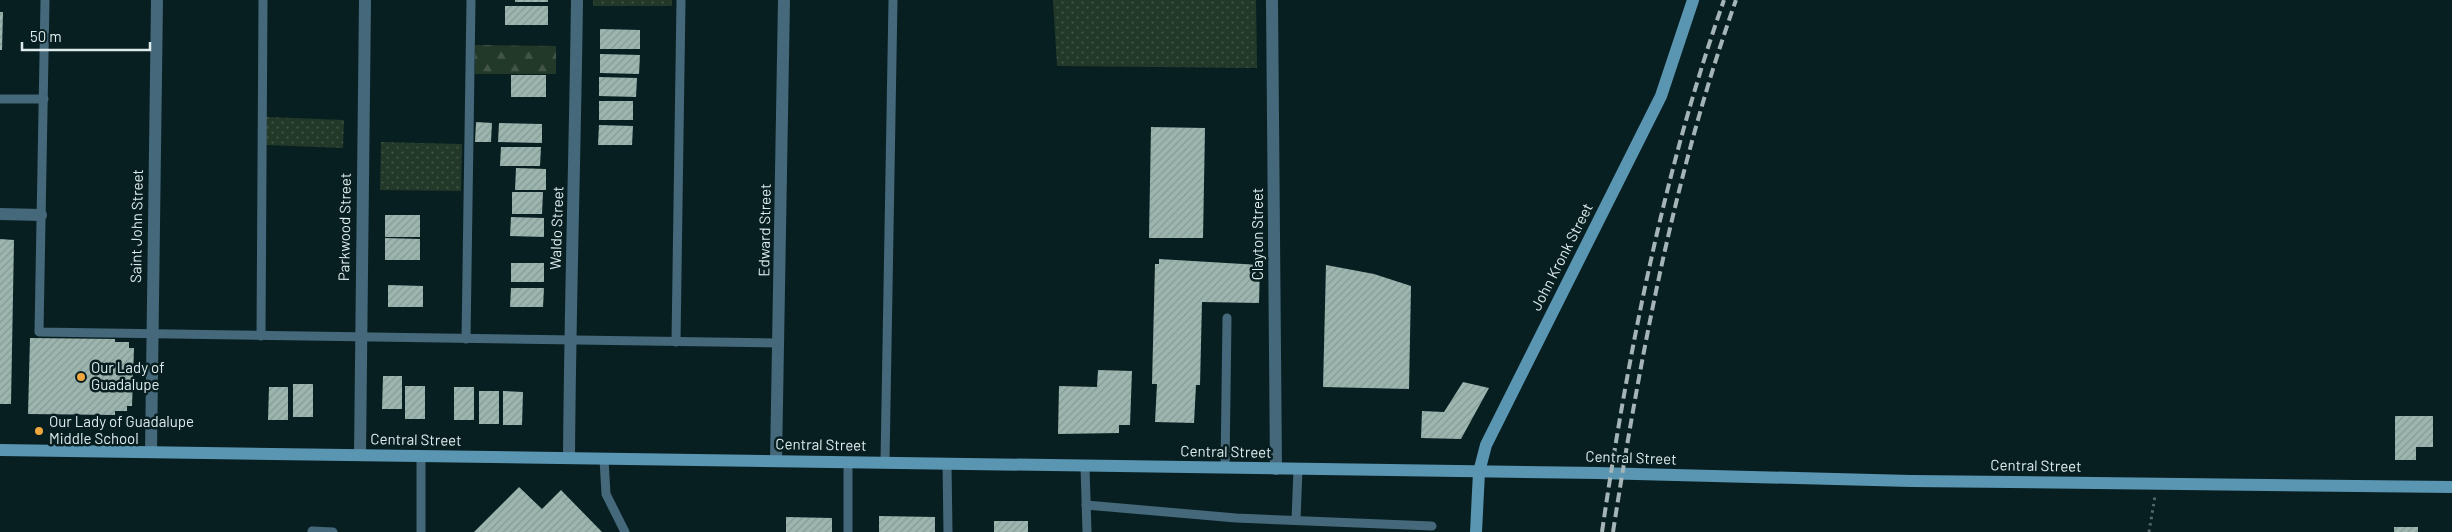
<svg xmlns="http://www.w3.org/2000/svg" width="2452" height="532" viewBox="0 0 2452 532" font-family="Barlow,sans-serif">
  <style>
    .grass { fill: url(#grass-dots) }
    .forest { fill: url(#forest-firs) }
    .building { fill: url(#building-hatch) }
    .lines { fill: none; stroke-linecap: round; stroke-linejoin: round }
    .path { stroke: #536668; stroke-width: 3; stroke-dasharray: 2.5 4; stroke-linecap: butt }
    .lane { stroke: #45687a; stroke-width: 9 }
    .street { stroke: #45687a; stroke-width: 12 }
    .secondary { stroke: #5a95b2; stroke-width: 12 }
    .rail { stroke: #a5b5b7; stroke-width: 4; stroke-dasharray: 10 5; stroke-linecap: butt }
    .poi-dot { fill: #efa73e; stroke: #081f21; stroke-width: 2 }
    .labels { text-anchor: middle; stroke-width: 5; stroke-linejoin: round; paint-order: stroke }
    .street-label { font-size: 15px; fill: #deebed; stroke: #081f21 }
    .poi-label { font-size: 15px; fill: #deebed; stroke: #081f21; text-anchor: start }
  </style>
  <defs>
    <pattern id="grass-dots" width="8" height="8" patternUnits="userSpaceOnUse" patternTransform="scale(1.25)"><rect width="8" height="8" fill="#223828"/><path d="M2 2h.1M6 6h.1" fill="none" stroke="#425548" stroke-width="1.8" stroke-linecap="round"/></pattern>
    <pattern id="forest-firs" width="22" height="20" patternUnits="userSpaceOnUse" patternTransform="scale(1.25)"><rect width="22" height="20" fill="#223828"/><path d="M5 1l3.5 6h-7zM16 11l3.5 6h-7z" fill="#425548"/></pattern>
    <pattern id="building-hatch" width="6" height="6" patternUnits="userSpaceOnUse" patternTransform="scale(1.25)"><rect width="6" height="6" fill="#9db5af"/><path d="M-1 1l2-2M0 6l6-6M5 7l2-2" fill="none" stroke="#869995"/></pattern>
  </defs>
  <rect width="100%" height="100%" fill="#081f21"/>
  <!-- grass -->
  <g class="grass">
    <rect x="593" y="0" width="79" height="6"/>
    <polygon points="1053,0 1256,0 1257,68 1057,66"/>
    <polygon points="266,117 344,120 343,148 265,145"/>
    <polygon points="381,142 462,144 461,191 380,190"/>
  </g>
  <!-- forest -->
  <polygon class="forest" points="475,45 556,46 556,74 475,74"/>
  <!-- building -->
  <g class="building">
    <rect x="515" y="0" width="33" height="2"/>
    <rect x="505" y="6" width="43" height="19"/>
    <polygon points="0,12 3,12 2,50 0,50"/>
    <polygon points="600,29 640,30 640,49 600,49"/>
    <polygon points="600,54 640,55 639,74 600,73"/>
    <rect x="511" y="75" width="35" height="22"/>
    <polygon points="599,77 637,78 636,97 599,96"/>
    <rect x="599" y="101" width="34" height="19"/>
    <polygon points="476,122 492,123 491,142 475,142"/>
    <polygon points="499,123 542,124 542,143 498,142"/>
    <polygon points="599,125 633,126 632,145 598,145"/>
    <polygon points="1151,127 1205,128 1203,238 1149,238"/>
    <polygon points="501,147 541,147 540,166 500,166"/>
    <polygon points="516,168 546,169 546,190 515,190"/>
    <polygon points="512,192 543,192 542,214 512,214"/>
    <rect x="385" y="215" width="35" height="22"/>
    <polygon points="511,217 544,218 544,237 510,236"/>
    <polygon points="385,238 420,239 420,260 385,260"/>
    <polygon points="0,239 14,240 11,404 0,404"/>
    <polygon points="1159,259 1260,265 1259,303 1202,302 1200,385 1196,385 1194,423 1155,422 1157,384 1152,384 1155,264 1159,264"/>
    <rect x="511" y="263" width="33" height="19"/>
    <polygon points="1326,265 1374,274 1411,286 1409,389 1323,387"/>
    <polygon points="388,285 423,286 423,307 388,307"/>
    <polygon points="511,288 544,288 543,307 510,307"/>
    <polygon points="30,338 115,339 115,342 129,342 129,348 134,348 132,406 127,406 127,411 115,411 115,415 28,414"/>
    <polygon points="1098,370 1132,371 1130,425 1119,425 1119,433 1058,434 1059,386 1097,387"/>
    <polygon points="383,376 402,376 402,409 382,409"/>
    <polygon points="1463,382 1489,388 1461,439 1421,438 1422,411 1444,412"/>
    <rect x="293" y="384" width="20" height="33"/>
    <rect x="405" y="386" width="20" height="33"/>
    <polygon points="269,387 288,387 288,420 268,420"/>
    <rect x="454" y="387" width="20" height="33"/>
    <rect x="479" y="391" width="20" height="33"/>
    <polygon points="503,391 523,392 522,425 503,425"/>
    <polygon points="2395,416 2433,416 2433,447 2416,447 2416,460 2395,460"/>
    <polygon points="519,487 542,509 561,490 602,532 474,532"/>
    <polygon points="879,516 935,517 935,532 879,532"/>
    <polygon points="786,517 832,518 832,532 786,532"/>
    <rect x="994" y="521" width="34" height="11"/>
    <rect x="2394" y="527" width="24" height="5"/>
  </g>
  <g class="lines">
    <!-- path -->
    <polyline class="path" points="2149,532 2155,496"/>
    <!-- lane -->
    <g class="lane">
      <polyline points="45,0 39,332 779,343"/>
      <polyline points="0,99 44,99"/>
      <polyline points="261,336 263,0"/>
      <polyline points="466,339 471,0"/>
      <polyline points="676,342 681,0"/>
      <polyline points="604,459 606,494 625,532"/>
      <polyline points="848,462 848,532"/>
      <polyline points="885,462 893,0"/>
      <polyline points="947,464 948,532"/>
      <polyline points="1085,466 1087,532"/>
      <polyline points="1225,468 1227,318"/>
      <polyline points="1086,505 1236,518 1432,526"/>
      <polyline points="1296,520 1298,469"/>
      <polyline points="312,531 333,532"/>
      <polyline points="421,532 421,456"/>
    </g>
    <!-- street -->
    <g class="street">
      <polyline points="1272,0 1276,469"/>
      <polyline points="0,214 41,215"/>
      <polyline points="151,452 157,0"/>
      <polyline points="360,455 365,0"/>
      <path d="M 569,458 C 570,305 575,153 577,0"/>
      <polyline points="776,461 784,0"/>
    </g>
    <!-- secondary -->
    <g class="secondary">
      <polyline points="0,450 1598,473 1911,481 2452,487"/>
      <polyline points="1476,532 1479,472 1486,445 1661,96 1693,0"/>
    </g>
    <!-- rail -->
    <g class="rail">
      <path d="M 1602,532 C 1628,353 1664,171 1724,0"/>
      <path d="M 1613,532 C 1641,352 1675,172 1736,0"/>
    </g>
  </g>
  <!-- markers -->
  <g class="poi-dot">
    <circle cx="81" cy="377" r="5"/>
    <circle cx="39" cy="431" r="5"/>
  </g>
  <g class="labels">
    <!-- street labels -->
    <g class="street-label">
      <text transform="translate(137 226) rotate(-89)" y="5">Saint John Street</text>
      <text transform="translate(345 227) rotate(-89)" y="5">Parkwood Street</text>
      <text transform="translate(557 228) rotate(-88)" y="5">Waldo Street</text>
      <text transform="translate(765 230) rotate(-89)" y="5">Edward Street</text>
      <text transform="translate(1258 234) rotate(-90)" y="5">Clayton Street</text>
      <text transform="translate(1562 257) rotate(-63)" y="5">John Kronk Street</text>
      <text transform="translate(416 440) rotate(1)" y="5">Central Street</text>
      <text transform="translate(821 445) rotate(1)" y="5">Central Street</text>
      <text transform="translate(1226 452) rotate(1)" y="5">Central Street</text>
      <text transform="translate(1631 458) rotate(2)" y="5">Central Street</text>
      <text transform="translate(2036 466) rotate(1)" y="5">Central Street</text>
    </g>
    <!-- poi labels -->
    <g class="poi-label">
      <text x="91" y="373">Our Lady of<tspan x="91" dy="17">Guadalupe</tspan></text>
      <text x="49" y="427">Our Lady of Guadalupe<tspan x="49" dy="17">Middle School</tspan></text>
    </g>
  </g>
  <!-- scale -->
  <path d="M22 42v8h128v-8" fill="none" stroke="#deebed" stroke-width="2.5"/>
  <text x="30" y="42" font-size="15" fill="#deebed" stroke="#081f21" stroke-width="4" paint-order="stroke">50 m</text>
</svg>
